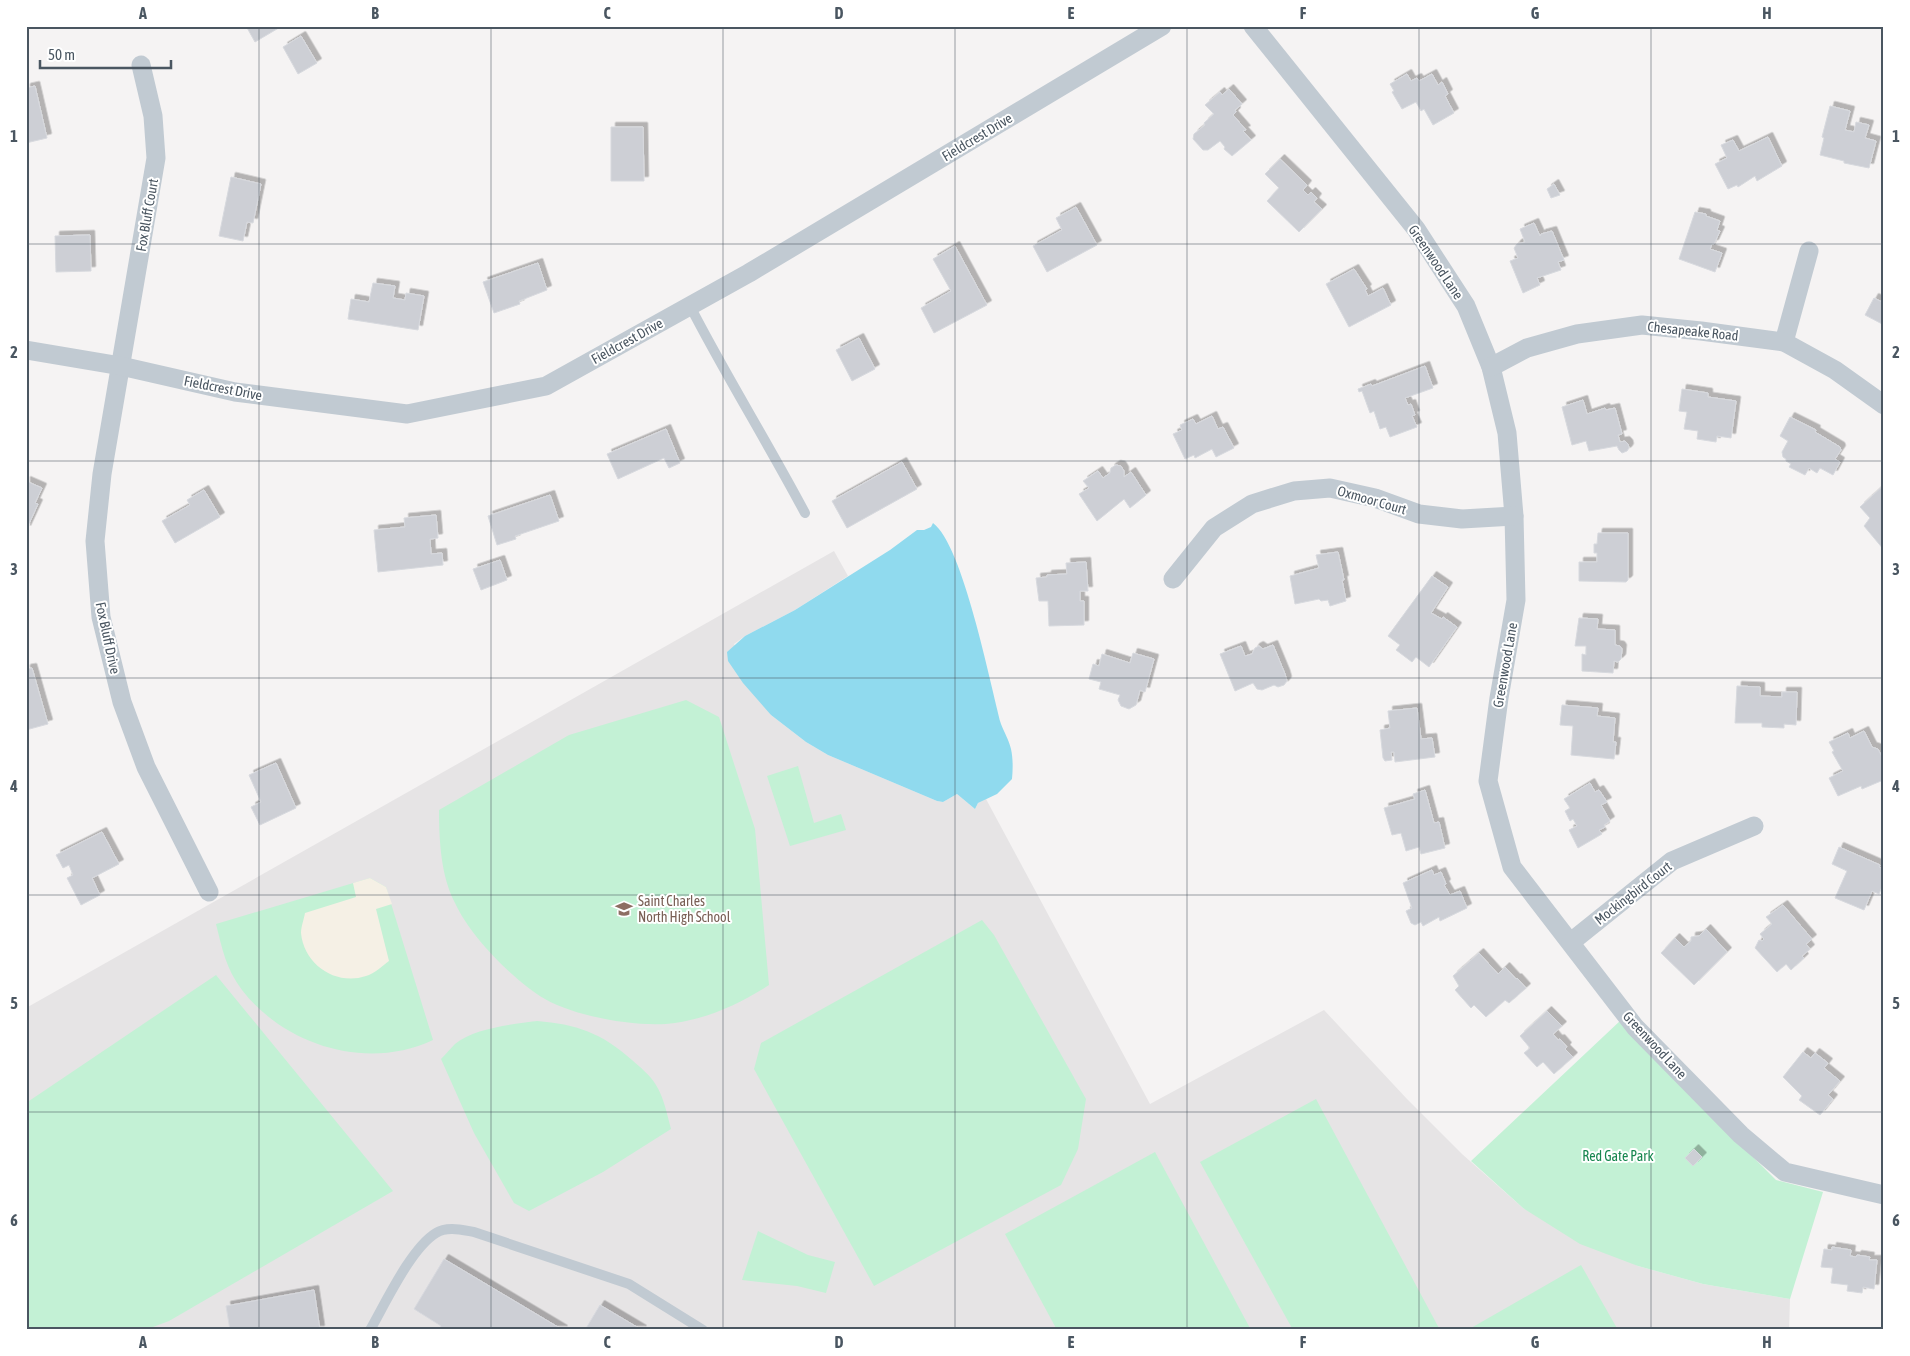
<svg xmlns="http://www.w3.org/2000/svg" width="1910" height="1356" viewBox="0 0 1910 1356" font-family="'Asap Condensed',sans-serif">
  <style>
    .education { fill: #e6e4e5 }
    .green { fill: #c3f1d5 }
    .sand { fill: #f5f0e5 }
    .water { fill: #90daee }
    .building { fill: #cdcfd5; stroke: #d7d9de; filter: url(#shadow) }
    .lines { fill: none; stroke-linecap: round; stroke-linejoin: round }
    .lane { stroke: #c1cad2; stroke-width: 10 }
    .street { stroke: #c1cad2; stroke-width: 19 }
    .grid { fill: none; stroke: #4a5661; stroke-width: 1; stroke-opacity: 0.55 }
    .labels { text-anchor: middle; stroke-width: 4; stroke-linejoin: round; paint-order: stroke }
    .street-label { font-size: 14px; fill: #4a5661; stroke: #fff }
    .education-label { font-size: 14px; fill: #785e54; stroke: #fff; text-anchor: start }
    .park-label { font-size: 14px; fill: #17864f; stroke: #fff }
    .neatline { fill: none; stroke: #4a5661; stroke-width: 2 }
    .grid-label { font-size: 16px; text-anchor: middle; font-weight: bold; fill: #4a5661 }
  </style>
  <defs>
    <filter id="shadow"><feDropShadow dx="4.5" dy="-4.5" stdDeviation="0" flood-color="#0004"/></filter>
  </defs>
  <rect width="100%" height="100%" fill="#f5f3f3"/>
  <!-- education -->
  <polygon class="education" points="834,551 848,576 795,610 745,636 734,644 771,715 806,742 828,755 937,801 943,802 957,794 975,809 978,803 986,799 1150,1104 1324,1010 1407,1099 1462,1154 1523,1208 1638,1266 1703,1284 1790,1299 1789,1330 26,1330 26,1008"/>
  <!-- green -->
  <g class="green">
    <path d="M 686,700 L 719,717 L 755,829 L 769,985 C 741,1003 709,1018 675,1023 C 640,1028 576,1017 545,999 C 514,981 470,936 455,903 C 441,876 439,841 439,810 L 569,735 Z"/>
    <polygon points="798,766 814,823 841,814 846,830 790,846 767,776"/>
    <path d="M 370,878 L 386,887 L 433,1040 C 368,1071 285,1046 242,990 C 226,969 222,948 216,924 Z"/>
    <polygon points="982,920 994,935 1086,1099 1078,1149 1061,1185 874,1286 754,1069 761,1043"/>
    <polygon points="216,975 393,1191 169,1321 145,1330 26,1330 26,1103"/>
    <polygon points="1621,1020 1717,1121 1776,1180 1823,1192 1790,1299 1703,1284 1638,1266 1580,1244 1523,1208 1471,1161"/>
    <path d="M 537,1021 C 576,1024 602,1033 632,1060 C 640,1067 650,1075 656,1085 C 664,1098 667,1114 671,1129 L 603,1172 L 529,1211 L 514,1203 L 474,1133 L 441,1059 C 446,1054 450,1049 455,1044 C 474,1028 513,1024 537,1021 Z"/>
    <polygon points="1316,1099 1440,1330 1293,1330 1200,1162"/>
    <polygon points="1155,1152 1251,1330 1057,1330 1005,1234"/>
    <polygon points="758,1231 808,1255 835,1262 826,1293 797,1286 742,1280"/>
    <polygon points="1581,1265 1618,1330 1472,1330 1471,1328"/>
  </g>
  <!-- sand -->
  <path class="sand" d="M 370,878 L 386,887 L 392,904 L 376,909 L 389,961 C 382,966 374,974 366,976 C 336,986 304,965 301,933 C 301,927 304,919 305,913 L 356,897 L 353,883 Z"/>
  <!-- water -->
  <path class="water" d="M 933,523 C 963,545 990,683 1001,724 C 1004,732 1009,740 1011,749 C 1013,758 1013,769 1012,779 L 997,794 L 978,803 L 975,809 L 957,794 L 943,802 L 937,801 L 828,755 L 806,742 L 771,715 L 743,683 L 728,661 L 727,652 L 745,636 L 795,610 L 890,550 L 917,530 L 924,530 L 931,527 Z"/>
  <!-- building -->
  <g class="building">
    <polygon points="246,26 282,26 255,42"/>
    <polygon points="301,36 317,63 298,74 283,47"/>
    <polygon points="1407,74 1411,81 1417,78 1419,81 1432,74 1438,85 1442,82 1448,94 1445,96 1454,113 1433,125 1424,109 1421,111 1416,102 1402,109 1392,92 1394,91 1390,84"/>
    <polygon points="35,86 47,138 26,143 26,88"/>
    <polygon points="1229,89 1242,104 1235,110 1236,112 1233,115 1246,130 1243,131 1251,140 1232,156 1224,149 1225,147 1220,141 1208,150 1203,150 1193,139 1194,134 1205,125 1204,123 1214,114 1205,105 1220,92 1222,95"/>
    <polygon points="1830,106 1850,111 1845,130 1854,132 1856,122 1869,125 1865,138 1876,141 1869,168 1844,163 1844,161 1820,155 1824,138 1822,137"/>
    <polygon points="611,127 643,127 644,181 611,181"/>
    <polygon points="1768,137 1782,166 1757,181 1755,176 1738,187 1737,185 1728,189 1715,164 1727,158 1721,145 1733,140 1739,151"/>
    <polygon points="1280,159 1307,185 1303,190 1308,195 1311,192 1317,198 1314,202 1322,209 1299,232 1267,201 1279,188 1265,174"/>
    <polygon points="231,177 261,184 253,223 247,222 243,241 219,236"/>
    <polygon points="1554,184 1560,195 1551,198 1547,189"/>
    <polygon points="1076,207 1097,245 1047,272 1033,246 1062,230 1056,218"/>
    <polygon points="1695,212 1706,214 1706,216 1720,221 1717,230 1720,231 1714,244 1712,244 1710,249 1722,253 1715,272 1679,259"/>
    <polygon points="1534,223 1540,236 1541,234 1552,231 1564,260 1558,262 1561,270 1537,278 1540,285 1523,293 1510,261 1518,258 1514,248 1517,244 1525,242 1520,229"/>
    <polygon points="90,235 91,271 56,272 55,236"/>
    <polygon points="955,246 987,305 934,333 921,308 951,291 933,259"/>
    <polygon points="538,263 547,290 519,301 520,304 494,313 483,282"/>
    <polygon points="1354,269 1367,289 1365,290 1368,296 1383,288 1391,305 1349,327 1326,284"/>
    <polygon points="373,283 395,286 393,298 405,300 406,293 424,296 418,330 348,319 351,299 369,302"/>
    <polygon points="1874,298 1884,303 1884,325 1865,315"/>
    <polygon points="859,338 875,369 852,381 836,350"/>
    <polygon points="1425,366 1433,388 1405,398 1408,405 1411,404 1415,415 1412,416 1417,427 1390,437 1386,427 1380,429 1374,411 1370,413 1362,391 1359,392 1358,389 1371,384 1372,386"/>
    <polygon points="1682,389 1708,393 1708,397 1736,401 1731,438 1717,436 1716,442 1697,439 1698,431 1684,429 1687,412 1679,411"/>
    <polygon points="1583,400 1587,414 1605,408 1606,410 1615,408 1622,434 1618,435 1620,442 1625,441 1628,444 1629,448 1627,451 1622,453 1619,450 1617,446 1589,451 1586,441 1572,445 1562,407"/>
    <polygon points="1212,416 1218,429 1223,427 1234,448 1216,457 1212,449 1195,458 1194,455 1185,459 1173,434 1182,430 1180,425 1193,419 1196,424"/>
    <polygon points="1790,417 1816,430 1815,432 1840,447 1841,450 1835,459 1840,462 1833,475 1820,468 1817,473 1809,468 1805,475 1789,467 1791,464 1786,461 1786,459 1783,457 1782,452 1788,441 1780,436"/>
    <polygon points="666,429 680,463 669,468 664,458 618,479 607,454"/>
    <polygon points="902,462 917,489 847,528 832,501"/>
    <polygon points="1116,465 1121,466 1124,471 1124,477 1131,472 1146,495 1130,508 1124,499 1097,521 1079,494 1089,488 1083,481 1098,471 1103,478 1110,473 1111,468"/>
    <polygon points="26,481 42,488 35,503 38,504 26,530"/>
    <polygon points="1884,485 1884,550 1864,526 1870,518 1860,507"/>
    <polygon points="204,490 220,517 175,543 162,521 190,505 187,500"/>
    <polygon points="550,495 559,521 515,536 516,539 497,545 488,516"/>
    <polygon points="436,515 438,538 430,539 431,554 442,553 443,565 378,572 374,530 405,527 404,518"/>
    <polygon points="1598,533 1628,533 1628,580 1626,582 1579,581 1579,562 1597,562 1597,553 1594,553 1594,544 1597,544"/>
    <polygon points="1338,552 1344,580 1342,580 1346,601 1330,606 1328,600 1321,601 1319,599 1295,604 1290,576 1319,568 1316,555"/>
    <polygon points="500,560 507,580 481,590 473,569"/>
    <polygon points="1086,562 1088,591 1080,591 1080,601 1084,601 1084,625 1049,626 1048,601 1039,601 1036,578 1047,577 1047,575 1067,574 1066,563"/>
    <polygon points="1432,576 1448,587 1431,613 1442,619 1443,617 1457,627 1429,667 1416,657 1412,662 1396,650 1400,645 1388,636"/>
    <polygon points="1579,618 1598,619 1597,629 1615,630 1615,645 1620,646 1622,649 1621,659 1618,662 1614,661 1613,673 1582,671 1582,654 1586,655 1586,646 1575,646"/>
    <polygon points="1273,645 1285,674 1287,681 1284,685 1278,687 1274,685 1262,690 1257,689 1253,683 1235,691 1220,654 1241,646 1245,656 1252,654 1255,648 1259,646 1263,649"/>
    <polygon points="1133,653 1154,659 1145,692 1140,690 1136,705 1129,709 1121,706 1118,700 1120,695 1099,689 1101,682 1089,679 1093,664 1099,666 1102,654 1130,663"/>
    <polygon points="32,668 48,724 26,730 26,669"/>
    <polygon points="1737,686 1760,687 1760,696 1782,697 1782,692 1797,692 1796,725 1784,724 1784,728 1762,727 1762,723 1735,723"/>
    <polygon points="1562,705 1598,708 1597,716 1615,718 1613,742 1616,742 1614,759 1571,755 1573,726 1560,725"/>
    <polygon points="1417,708 1421,739 1432,738 1435,757 1395,762 1394,752 1391,752 1392,760 1385,761 1383,758 1380,730 1390,728 1388,711"/>
    <polygon points="1864,731 1872,747 1878,749 1884,761 1884,782 1881,781 1862,789 1861,786 1838,796 1829,778 1843,771 1832,752 1834,751 1829,742 1848,733 1850,738"/>
    <polygon points="276,763 296,808 260,825 251,807 261,802 249,775"/>
    <polygon points="1590,783 1595,792 1599,790 1607,802 1601,805 1610,821 1604,825 1605,827 1599,830 1602,834 1578,848 1569,830 1577,826 1573,819 1570,821 1565,811 1570,808 1564,799"/>
    <polygon points="1425,790 1434,823 1439,822 1445,848 1421,854 1419,847 1406,851 1401,833 1392,835 1384,808 1415,799 1413,794"/>
    <polygon points="102,832 119,864 92,878 100,895 81,905 67,878 73,875 69,865 63,868 56,855"/>
    <polygon points="1839,847 1880,865 1879,867 1884,869 1884,882 1879,894 1872,891 1864,910 1835,898 1847,871 1832,864"/>
    <polygon points="1432,870 1434,875 1441,872 1446,884 1444,885 1450,895 1460,891 1467,908 1440,921 1439,917 1423,926 1421,922 1415,925 1411,923 1406,911 1412,908 1403,883"/>
    <polygon points="1783,905 1812,939 1806,944 1810,949 1802,956 1804,958 1791,970 1786,964 1777,972 1755,948 1759,940 1762,941 1764,939 1760,934 1772,924 1766,917"/>
    <polygon points="1706,929 1727,952 1694,985 1661,953 1675,938 1684,947 1691,941 1691,937 1699,936"/>
    <polygon points="1479,953 1498,974 1505,967 1516,979 1517,978 1526,988 1509,1003 1505,1000 1486,1017 1474,1005 1471,1008 1455,990 1459,986 1453,976"/>
    <polygon points="1547,1011 1562,1026 1553,1034 1558,1040 1560,1039 1567,1047 1565,1049 1573,1057 1554,1074 1543,1062 1537,1067 1524,1053 1530,1048 1520,1036"/>
    <polygon points="1803,1052 1811,1058 1815,1053 1828,1063 1824,1068 1840,1081 1828,1095 1833,1099 1820,1115 1799,1100 1802,1096 1783,1077"/>
    <rect x="1882" y="1090" width="2" height="49"/>
    <polygon points="1694,1149 1702,1157 1693,1166 1685,1158"/>
    <polygon points="1832,1247 1851,1250 1850,1256 1856,1257 1857,1255 1870,1257 1869,1260 1877,1260 1874,1289 1863,1287 1862,1293 1847,1291 1848,1285 1831,1283 1833,1268 1821,1267 1824,1249 1832,1250"/>
    <polygon points="444,1259 563,1330 439,1330 441,1326 414,1309"/>
    <polygon points="314,1290 320,1330 230,1330 226,1306"/>
    <polygon points="600,1305 642,1330 585,1330"/>
  </g>
  <g class="lines">
    <!-- lane -->
    <g class="lane">
      <path d="M 690,306 C 726,376 768,443 805,513"/>
      <path d="M 370,1330 C 385,1304 411,1248 436,1233 C 447,1226 462,1230 474,1232 L 629,1284 L 703,1330"/>
    </g>
    <!-- street -->
    <g class="street">
      <polyline points="1253,26 1416,229 1466,306 1491,367 1507,433 1514,516 1516,600 1499,698 1488,781 1512,867 1635,1027 1741,1135 1785,1172 1884,1195"/>
      <polyline points="141,65 153,116 156,158 102,474 95,541 101,617 122,702 146,767 209,892"/>
      <polyline points="1784,342 1809,251"/>
      <polyline points="26,350 121,366 235,392 407,414 546,386 749,273 1162,26"/>
      <polyline points="1491,367 1527,348 1577,334 1642,325 1701,331 1784,342 1835,370 1884,405"/>
      <polyline points="1173,579 1214,528 1252,504 1294,491 1330,488 1375,498 1419,514 1462,519 1514,516"/>
      <polyline points="1571,942 1672,861 1754,826"/>
    </g>
  </g>
  <!-- grid -->
  <path class="grid" d="M 259,26 L 259,1330M 491,26 L 491,1330M 723,26 L 723,1330M 955,26 L 955,1330M 1187,26 L 1187,1330M 1419,26 L 1419,1330M 1651,26 L 1651,1330M 26,244 L 1884,244M 26,461 L 1884,461M 26,678 L 1884,678M 26,895 L 1884,895M 26,1112 L 1884,1112"/>
  <!-- icons -->
  <defs>
    <g id="school-bare" transform="scale(1.35)"><path d="M0-5L7-2L0 1L-7-2ZM-4 1L0 2.5L4 1V4Q0 6-4 4Z" fill="#8d6e63" stroke="#fff" stroke-width="2.5" paint-order="stroke"/></g>
  </defs>
  <g fill-rule="evenodd">
    <use href="#school-bare" x="624" y="909"/>
  </g>
  <g class="labels">
    <!-- street labels -->
    <g class="street-label">
      <text transform="translate(977 137) rotate(-31)" y="5">Fieldcrest Drive</text>
      <text transform="translate(147 215) rotate(-80)" y="5">Fox Bluff Court</text>
      <text transform="translate(1436 262) rotate(56)" y="5">Greenwood Lane</text>
      <text transform="translate(1693 331) rotate(6)" y="5">Chesapeake Road</text>
      <text transform="translate(627 341) rotate(-29)" y="5">Fieldcrest Drive</text>
      <text transform="translate(223 388) rotate(11)" y="5">Fieldcrest Drive</text>
      <text transform="translate(1372 500) rotate(16)" y="5">Oxmoor Court</text>
      <text transform="translate(108 638) rotate(78)" y="5">Fox Bluff Drive</text>
      <text transform="translate(1505 665) rotate(-80)" y="5">Greenwood Lane</text>
      <text transform="translate(1633 893) rotate(-38)" y="5">Mockingbird Court</text>
      <text transform="translate(1655 1045) rotate(47)" y="5">Greenwood Lane</text>
    </g>
    <!-- education labels -->
    <g class="education-label">
      <text x="638" y="906">Saint Charles<tspan x="638" dy="16">North High School</tspan></text>
    </g>
    <!-- park labels -->
    <g class="park-label">
      <text x="1618" y="1161">Red Gate Park</text>
    </g>
  </g>
  <!-- border -->
  <rect width="1910" height="1356" fill="none" stroke="#ffffff" stroke-width="55"/>
  <!-- scale -->
  <path d="M40 60v8h131v-8" fill="none" stroke="#4a5661" stroke-width="2.5"/>
  <text x="48" y="60" font-size="15" fill="#4a5661" stroke="#ffffff" stroke-width="4" paint-order="stroke">50 m</text>
  <rect x="28" y="28" width="1854" height="1300" class="neatline"/>
  <g class="grid-label">
    <text x="143" y="19">A</text>
    <text x="375" y="19">B</text>
    <text x="607" y="19">C</text>
    <text x="839" y="19">D</text>
    <text x="1071" y="19">E</text>
    <text x="1303" y="19">F</text>
    <text x="1535" y="19">G</text>
    <text x="1767" y="19">H</text>
    <text x="14" y="142">1</text>
    <text x="1896" y="142">1</text>
    <text x="14" y="358">2</text>
    <text x="1896" y="358">2</text>
    <text x="14" y="575">3</text>
    <text x="1896" y="575">3</text>
    <text x="14" y="792">4</text>
    <text x="1896" y="792">4</text>
    <text x="14" y="1009">5</text>
    <text x="1896" y="1009">5</text>
    <text x="14" y="1226">6</text>
    <text x="1896" y="1226">6</text>
    <text x="143" y="1348">A</text>
    <text x="375" y="1348">B</text>
    <text x="607" y="1348">C</text>
    <text x="839" y="1348">D</text>
    <text x="1071" y="1348">E</text>
    <text x="1303" y="1348">F</text>
    <text x="1535" y="1348">G</text>
    <text x="1767" y="1348">H</text>
  </g>
</svg>
